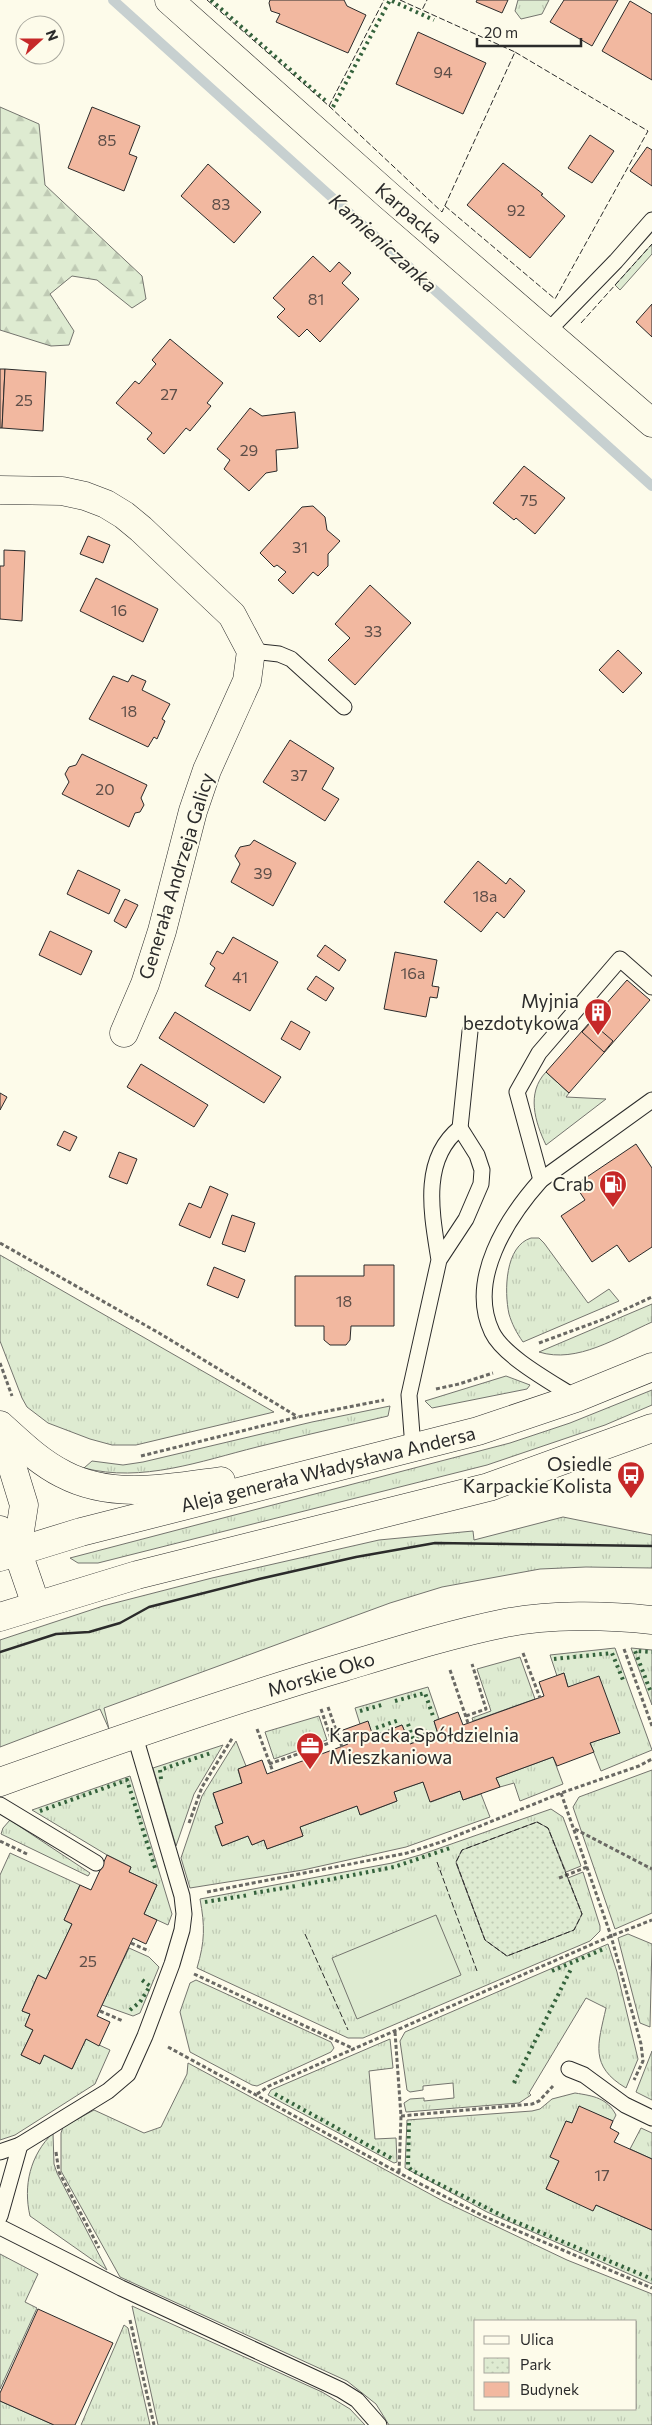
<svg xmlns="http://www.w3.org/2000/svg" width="652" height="2425" viewBox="0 0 652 2425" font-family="Commissioner,sans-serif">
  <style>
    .grass { fill: url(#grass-tufts); stroke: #74746e; fill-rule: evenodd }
    .forest { fill: url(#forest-firs); stroke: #74746e }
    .park { fill: url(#park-dots); stroke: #74746e }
    .pitch { fill: #deebd1; stroke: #74746e }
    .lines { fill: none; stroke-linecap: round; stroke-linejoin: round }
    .stream { stroke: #c7d0d0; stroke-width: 10 }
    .building { fill: #f2b8a0; stroke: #2b2b2b }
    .lane-casing { stroke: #2b2b2b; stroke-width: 17 }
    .street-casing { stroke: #2b2b2b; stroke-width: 29 }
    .secondary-casing { stroke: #2b2b2b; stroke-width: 29 }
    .path { stroke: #6a6964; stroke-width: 3; stroke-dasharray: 4 2.5; stroke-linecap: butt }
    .lane { stroke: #fdfbea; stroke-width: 15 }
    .street { stroke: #fdfbea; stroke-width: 28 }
    .secondary { stroke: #fdfbea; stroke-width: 28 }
    .hedge { stroke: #34623c; stroke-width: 4; stroke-dasharray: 2.5 4; stroke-linecap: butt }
    .fence { stroke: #2b2b2b; stroke-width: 1; stroke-dasharray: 6 2.5; stroke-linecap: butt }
    .wall { stroke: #2b2b2b; stroke-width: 2.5 }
    .labels { text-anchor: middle; stroke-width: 4; stroke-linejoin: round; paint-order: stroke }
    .number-label { font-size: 16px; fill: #5d4e48 }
    .street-label { font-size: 19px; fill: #2b2b2b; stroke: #fdfbea }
    .poi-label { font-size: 19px; fill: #2b2b2b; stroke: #fdfbea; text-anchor: end }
    .water-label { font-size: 20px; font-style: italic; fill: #2b2b2b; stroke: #fdfbea }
  </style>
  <defs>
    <pattern id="grass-tufts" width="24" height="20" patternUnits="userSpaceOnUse" patternTransform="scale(1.25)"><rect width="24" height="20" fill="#deebd1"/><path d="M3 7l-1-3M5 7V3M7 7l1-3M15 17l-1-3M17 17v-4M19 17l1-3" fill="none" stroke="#bfcab4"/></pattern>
    <pattern id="forest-firs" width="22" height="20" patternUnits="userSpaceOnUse" patternTransform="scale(1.25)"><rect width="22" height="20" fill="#deebd1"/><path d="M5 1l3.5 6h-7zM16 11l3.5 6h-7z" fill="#bfcab4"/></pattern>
    <pattern id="park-dots" width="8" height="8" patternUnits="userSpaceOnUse" patternTransform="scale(1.25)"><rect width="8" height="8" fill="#deebd1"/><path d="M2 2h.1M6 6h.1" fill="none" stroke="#bfcab4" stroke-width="1.8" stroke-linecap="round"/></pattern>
  </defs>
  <rect width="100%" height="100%" fill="#fdfbea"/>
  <!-- grass -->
  <g class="grass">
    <polygon points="518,0 549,0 542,14 521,19 515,11"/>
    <polygon points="652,244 652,254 620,290 615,285"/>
    <path d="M 546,1072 L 569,1093 L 566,1097 L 606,1099 L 546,1145 C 535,1122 526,1093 546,1072 Z"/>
    <path d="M 531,1238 L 539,1238 L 544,1243 L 588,1303 L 609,1289 L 619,1301 L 523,1342 C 516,1332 512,1324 509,1314 C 504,1291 505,1246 531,1238 Z"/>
    <polygon points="0,1255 274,1412 136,1445 112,1445 90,1439 48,1423 27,1407 22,1398 0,1341"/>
    <path d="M 652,1304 L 652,1322 C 618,1337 577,1364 539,1352 Z"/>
    <polygon points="506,1376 530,1385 527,1389 432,1408 425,1401"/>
    <polygon points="652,1390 652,1405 605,1425 487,1465 98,1563 78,1563 70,1558 510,1443 570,1423"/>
    <path d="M 390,1406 L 388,1416 C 345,1426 301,1436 257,1447 C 201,1461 142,1483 84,1468 L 92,1461 L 123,1465 L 143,1462 L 312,1422 Z"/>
    <polygon points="563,1517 652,1535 652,1568 586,1567 540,1569 442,1587 390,1603 104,1708 109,1729 100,1709 0,1747 0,1640 103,1606 212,1578 379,1540 473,1531 474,1540"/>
    <polygon points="615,1648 652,1750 601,1771 590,1743 619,1733 568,1687 564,1673 557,1676 550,1655"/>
    <polygon points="631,1648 652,1650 652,1705"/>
    <polygon points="520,1657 535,1699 473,1721 472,1718 491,1711 477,1669"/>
    <polygon points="428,1687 439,1719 434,1721 438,1734 410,1744 402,1725 373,1736 360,1724 355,1708"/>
    <polygon points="319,1716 327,1740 274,1759 265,1732"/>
    <polygon points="236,1741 246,1766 238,1770 242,1783 213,1794 223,1823 215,1827 222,1846 248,1836 252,1845 264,1840 267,1849 303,1836 300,1827 357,1806 361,1815 397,1801 394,1792 423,1782 431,1802 460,1791 463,1800 481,1794 490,1817 406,1847 303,1870 190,1888 181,1858 202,1796"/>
    <polygon points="223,1745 194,1794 176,1846 153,1768"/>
    <polygon points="553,1757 563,1784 520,1801 514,1783 500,1787 496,1778"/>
    <polygon points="652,1770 652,1913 615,1929 573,1807 579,1797"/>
    <polygon points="130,1776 172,1914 168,1925 144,1914 157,1885 129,1872 131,1867 107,1855 32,1810"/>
    <path d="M 551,1809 L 563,1817 L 581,1866 L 566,1872 L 548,1828 L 456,1863 L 485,1940 L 507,1956 L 582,1914 L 568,1878 L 583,1872 L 600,1926 L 600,1931 L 590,1941 L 363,2038 L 348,2038 L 197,1968 C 205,1941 205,1926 200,1899 L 392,1863 L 420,1855 Z"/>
    <polygon points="10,1820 90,1873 88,1876 1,1834 3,1828"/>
    <polygon points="10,1853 80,1885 64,1920 72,1924 46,1979 38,1975 22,2011 30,2014 25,2026 33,2030 21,2055 40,2064 44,2055 72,2069 86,2039 110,2050 95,2084 15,2135 0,2140 0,1875"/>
    <polygon points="628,1934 652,1944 650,2027 640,2023 618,1938"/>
    <path d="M 608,1944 L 617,1972 L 638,2059 L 626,2088 C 589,2066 598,2044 606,2008 L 586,1998 L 529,2093 L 531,2095 L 519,2103 L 406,2112 L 404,2103 L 410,2099 L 424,2098 L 424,2101 L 454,2098 L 453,2083 L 423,2086 L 423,2090 L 410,2092 L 407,2090 L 400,2041 L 405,2032 Z"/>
    <polygon points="129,1948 149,1957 159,1967 140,2013 133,2016 102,2005"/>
    <polygon points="196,1980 331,2042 334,2048 331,2052 257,2086 252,2085 190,2052 180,2012 190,1983"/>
    <polygon points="390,2039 393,2068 369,2071 375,2139 396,2138 397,2162 394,2163 268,2095 271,2090"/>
    <polygon points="652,2051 652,2100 636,2092"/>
    <path d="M 188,2063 L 443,2201 L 567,2260 L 652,2294 L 652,2425 L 389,2425 L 376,2404 L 347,2381 L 120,2277 L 61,2171 L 61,2133 L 63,2127 L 94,2110 L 144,2133 L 161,2127 L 187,2074 ZM 476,2321 L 636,2321 L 636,2409 L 476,2409 Z"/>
    <path d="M 575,2093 C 594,2096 607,2098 616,2115 L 613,2121 L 579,2107 L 572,2123 L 566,2121 L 559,2161 L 546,2189 L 593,2210 L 596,2205 L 652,2230 L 652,2284 L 487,2212 L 405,2168 L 407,2120 L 532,2111 L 540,2109 L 552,2099 Z"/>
    <polygon points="641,2128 652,2133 652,2159 630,2149"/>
    <path d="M 53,2133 L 54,2164 L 57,2173 L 107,2270 L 30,2216 C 23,2186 30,2155 53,2133 Z"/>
    <polygon points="0,2254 38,2274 25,2302 37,2308 0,2389"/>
    <polygon points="132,2306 322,2392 350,2409 365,2425 158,2425"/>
    <polygon points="124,2325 128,2328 150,2425 81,2425"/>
    <polygon points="0,2401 54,2425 0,2425"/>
  </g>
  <!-- forest -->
  <polygon class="forest" points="0,107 39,124 45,185 142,276 146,299 132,308 97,280 72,276 50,294 74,331 69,345 51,346 0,330"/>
  <!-- park -->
  <polygon class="park" points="537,1822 548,1828 582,1914 574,1930 507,1956 485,1940 456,1862 462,1850"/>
  <!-- pitch -->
  <polygon class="pitch" points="436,1915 461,1975 357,2019 332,1958"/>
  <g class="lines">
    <!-- stream -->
    <polyline class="stream" points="113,0 652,486"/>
  </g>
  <!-- building -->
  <g class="building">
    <polygon points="270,0 344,0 347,6 366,15 348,53 276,22 280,14 271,11 269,3"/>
    <polygon points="477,0 508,0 502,13 476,2"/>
    <polygon points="564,0 618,0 592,46 550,22"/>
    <polygon points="630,1 652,14 652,80 602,51"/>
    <polygon points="418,32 486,63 463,114 396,84"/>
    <polygon points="92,107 140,126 129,154 137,157 124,191 68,168"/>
    <polygon points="590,135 614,151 592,183 568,168"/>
    <polygon points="647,147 652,150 652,186 630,171"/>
    <polygon points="503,163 543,194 541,195 565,216 530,258 467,205"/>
    <polygon points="208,164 261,212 234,243 181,196"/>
    <polygon points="313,256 330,272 339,262 351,273 342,283 359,299 320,342 307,329 299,337 277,317 285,309 273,298"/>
    <polygon points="652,304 652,337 636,322"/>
    <polygon points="170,339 223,383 207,403 211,406 190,431 186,428 164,454 147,439 152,433 116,403 135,381 139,384 156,364 152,360"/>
    <polygon points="0,369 5,369 2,428 0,428"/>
    <polygon points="5,369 46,372 43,431 2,428"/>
    <polygon points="250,408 262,416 295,412 298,448 276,450 277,471 266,473 249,491 224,469 230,460 217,449"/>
    <polygon points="524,466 565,498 535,534 516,518 514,520 493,503"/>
    <polygon points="313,506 325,517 327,530 340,541 328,554 328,566 318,576 313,572 293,594 278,580 286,572 277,565 274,567 260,553 302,507"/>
    <polygon points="88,536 110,545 103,563 80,554"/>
    <polygon points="4,550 25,551 22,621 0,619 0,566 4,566"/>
    <polygon points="96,578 158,609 143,642 80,611"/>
    <polygon points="370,585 411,623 355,685 328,660 350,638 335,624"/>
    <polygon points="618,650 642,673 623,693 599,670"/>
    <polygon points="132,675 146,681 142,690 170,704 162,719 165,721 157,739 154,737 148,747 89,719 113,676 128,682"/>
    <polygon points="290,740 334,768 322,789 339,799 325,821 263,782"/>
    <polygon points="82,754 147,785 141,798 144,805 140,812 135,813 129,827 62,794 69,782 65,774 69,767 76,765"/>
    <polygon points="254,840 296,863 273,906 231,882 240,864 235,856 240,847 250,845"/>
    <polygon points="478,861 506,884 510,878 525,891 504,918 497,912 481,932 444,902"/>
    <polygon points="78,870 120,890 109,914 67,894"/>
    <polygon points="125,899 138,905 126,928 114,921"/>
    <polygon points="50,931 92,951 81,975 39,955"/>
    <polygon points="233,937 278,962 250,1011 205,986 215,968 210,964 217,951 223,954"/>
    <polygon points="325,945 346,960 339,971 317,956"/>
    <polygon points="395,952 437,960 432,986 439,987 437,998 430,997 426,1017 384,1009"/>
    <polygon points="316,976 334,988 326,1001 307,989"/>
    <polygon points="627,980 650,1000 569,1093 546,1072"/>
    <polygon points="175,1012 281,1077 264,1103 159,1038"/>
    <polygon points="291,1021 310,1032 300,1050 281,1039"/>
    <polygon points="591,1022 613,1041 604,1052 582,1032"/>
    <polygon points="141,1064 208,1105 194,1127 127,1087"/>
    <polygon points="0,1093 7,1097 0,1110"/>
    <polygon points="64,1131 77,1137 70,1151 57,1145"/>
    <polygon points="636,1144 652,1168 652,1247 629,1262 617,1245 592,1262 561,1216 585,1200 575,1185"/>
    <polygon points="119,1152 137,1159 127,1184 109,1177"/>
    <polygon points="210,1186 228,1194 210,1238 179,1225 189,1203 201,1208"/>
    <polygon points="232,1215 255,1223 245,1252 222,1244"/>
    <polygon points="364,1265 394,1265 394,1326 351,1326 350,1340 346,1345 330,1345 324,1340 324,1326 295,1326 295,1276 364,1276"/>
    <polygon points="214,1267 245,1280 238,1298 207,1285"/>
    <polygon points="564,1673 568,1687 599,1676 620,1733 590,1743 594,1752 557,1766 553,1757 496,1778 500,1787 463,1800 460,1791 430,1802 423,1782 394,1792 397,1801 360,1815 357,1806 300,1827 303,1836 267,1849 264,1840 252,1845 248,1836 222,1846 215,1826 223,1823 213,1793 242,1783 238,1769 262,1760 267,1774 335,1749 348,1744 343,1730 368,1721 373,1736 402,1725 410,1744 438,1734 434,1721 458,1712 463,1725 544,1696 539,1682"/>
    <polygon points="107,1855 131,1867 129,1872 157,1885 144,1914 157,1920 146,1944 133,1938 97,2016 110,2022 99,2046 86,2039 72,2069 44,2055 40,2064 21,2055 33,2030 25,2026 30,2014 22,2011 38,1975 46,1979 72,1924 64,1920 80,1885 91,1890"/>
    <polygon points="579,2106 613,2121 610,2128 619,2133 614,2142 652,2159 652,2230 596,2205 593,2211 546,2189 559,2161 550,2157 566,2121 572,2123"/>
    <polygon points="38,2309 113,2343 75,2425 54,2425 0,2401 0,2393"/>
  </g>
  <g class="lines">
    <!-- lane casing -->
    <g class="lane-casing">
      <g id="lane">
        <polyline points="546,333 616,261 652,220"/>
        <polyline points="251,651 279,654 291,659 344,707"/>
        <polyline points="460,1128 470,1031"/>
        <polyline points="541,1180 517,1092 539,1053 620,959 652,987"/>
        <path d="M 576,1398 C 553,1383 504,1357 492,1332 C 467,1280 507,1218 541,1180 L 652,1100"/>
        <path d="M 413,1448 L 409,1395 L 439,1260 L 466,1219 L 481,1184 L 482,1170 L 477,1155 L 460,1128 C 420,1160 432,1215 439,1260"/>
        <polyline points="0,1805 96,1863"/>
        <polyline points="569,2069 584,2075 625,2105 652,2118"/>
        <polyline points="0,2152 20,2145 108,2091 128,2074 145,2036 172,1964 182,1930 184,1914 182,1896 134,1733"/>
        <polyline points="0,2216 20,2145"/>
        <polyline points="0,2227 121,2288 341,2390 357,2400 379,2425"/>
      </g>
    </g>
    <!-- street casing -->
    <g class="street-casing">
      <g id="street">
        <polyline points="0,490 62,491 85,496 106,504 124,515 141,529 232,615 251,651 247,681 207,770 193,811 162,931 145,984 124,1033"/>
        <path d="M 0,1782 C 114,1741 228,1701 344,1667 C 397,1651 451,1634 505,1623 C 550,1614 607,1615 652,1620"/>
      </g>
    </g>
    <!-- secondary casing -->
    <g class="secondary-casing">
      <g id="secondary">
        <polyline points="169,0 389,196 652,423"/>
        <path d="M 0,1425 C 20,1443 39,1462 63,1474 C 112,1500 170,1488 221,1481"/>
        <polyline points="0,1427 24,1505 17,1550"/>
        <polyline points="0,1530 17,1550 36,1605"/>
        <polyline points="0,1557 81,1532 478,1431 576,1398 652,1367"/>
        <polyline points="0,1617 137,1575 489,1487 652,1428"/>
      </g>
    </g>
    <!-- path -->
    <g class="path">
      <polyline points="0,1243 159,1333 298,1417"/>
      <polyline points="539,1343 604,1319 652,1297"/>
      <polyline points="0,1363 12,1396"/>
      <polyline points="436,1389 459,1384 493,1373"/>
      <polyline points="141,1456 298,1417 384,1400"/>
      <polyline points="624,1649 652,1726"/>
      <polyline points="523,1653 540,1698"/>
      <polyline points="450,1670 468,1723"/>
      <polyline points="328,1707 342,1747"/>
      <polyline points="466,1716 486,1709 472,1664"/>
      <polyline points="257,1729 273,1772"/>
      <polyline points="269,1764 332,1742 321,1709"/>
      <polyline points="561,1793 611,1936 641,2044 643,2061 634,2080"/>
      <polyline points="189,1823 202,1787 233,1737"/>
      <polyline points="575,1829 652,1869"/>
      <polyline points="0,1841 27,1854"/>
      <polyline points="559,1878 587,1867"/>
      <polyline points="207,1892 407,1853 441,1842 561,1793 639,1766 652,1759"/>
      <polyline points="131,1943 149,1951"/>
      <polyline points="194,1974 354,2049"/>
      <polyline points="100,2011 123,2021"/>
      <polyline points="395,2032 401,2116 399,2173"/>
      <polyline points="168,2047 399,2173 485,2217 652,2288"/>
      <polyline points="257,2094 269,2086 611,1936 652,1920"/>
      <polyline points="401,2116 532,2104 539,2101 553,2086"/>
      <polyline points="56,2152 59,2172 99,2248"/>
      <polyline points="130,2320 154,2425"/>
    </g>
    <!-- lane -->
    <use href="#lane" class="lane"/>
    <!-- street -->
    <use href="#street" class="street"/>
    <!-- secondary -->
    <use href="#secondary" class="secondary"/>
    <!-- hedge -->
    <g class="hedge">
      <polyline points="211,0 327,102"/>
      <polyline points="333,107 390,0 434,20"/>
      <polyline points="554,1659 612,1653 623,1680"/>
      <polyline points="650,1690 635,1651 652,1652"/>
      <polyline points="395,1701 425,1693 433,1716"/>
      <polyline points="360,1711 385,1704"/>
      <polyline points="408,1724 413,1739 434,1731"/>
      <polyline points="376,1728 399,1720"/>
      <polyline points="161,1779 160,1770 211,1753"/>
      <polyline points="40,1811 127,1780 156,1871"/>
      <polyline points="302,1885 394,1867 453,1847"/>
      <polyline points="254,1893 296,1886"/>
      <polyline points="205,1902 249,1895"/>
      <polyline points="552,1971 606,1948"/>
      <polyline points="130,2010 140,2002 150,1986 142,1980"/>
      <polyline points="514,2083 572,1967"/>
      <polyline points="275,2094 393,2159"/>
      <polyline points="409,2123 408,2166 411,2170 509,2219 652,2279"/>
    </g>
    <!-- fence -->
    <g class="fence">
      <polyline points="207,0 329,106 384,0"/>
      <polyline points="400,0 422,10 427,0"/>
      <polyline points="329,106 442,212 515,52 422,10"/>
      <polyline points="445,206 555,299 648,131 515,52"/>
      <polyline points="581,323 652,244"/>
      <polygon points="537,1822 548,1828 582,1914 574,1930 507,1956 485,1940 456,1862 462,1850"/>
      <polyline points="437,1862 477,1971"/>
      <polyline points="305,1934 348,2030"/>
    </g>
    <!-- wall -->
    <polyline class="wall" points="0,1652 56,1634 89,1632 120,1623 149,1607 259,1579 356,1557 435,1543 652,1546"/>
  </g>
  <!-- icons -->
  <defs>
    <g id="building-pin" transform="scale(1.4375)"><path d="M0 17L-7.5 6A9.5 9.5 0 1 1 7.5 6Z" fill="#c62828" stroke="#fdfbea"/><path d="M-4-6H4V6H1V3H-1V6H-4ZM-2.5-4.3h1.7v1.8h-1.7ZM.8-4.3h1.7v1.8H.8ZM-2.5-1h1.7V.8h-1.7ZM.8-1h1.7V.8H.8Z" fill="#fff"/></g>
    <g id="fuel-pin" transform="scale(1.4375)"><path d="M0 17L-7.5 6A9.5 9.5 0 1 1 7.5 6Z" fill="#c62828" stroke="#fdfbea"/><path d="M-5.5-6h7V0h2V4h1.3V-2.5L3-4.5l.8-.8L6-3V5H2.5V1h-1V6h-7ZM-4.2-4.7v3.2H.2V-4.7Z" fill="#fff"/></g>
    <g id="bus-pin" transform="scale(1.4375)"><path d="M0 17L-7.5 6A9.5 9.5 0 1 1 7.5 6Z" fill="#c62828" stroke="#fdfbea"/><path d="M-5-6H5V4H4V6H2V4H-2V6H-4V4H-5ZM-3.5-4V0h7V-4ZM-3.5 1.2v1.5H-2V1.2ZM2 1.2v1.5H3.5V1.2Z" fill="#fff"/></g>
    <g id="office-pin" transform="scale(1.4375)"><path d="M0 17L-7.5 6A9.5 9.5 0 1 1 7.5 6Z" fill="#c62828" stroke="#fdfbea"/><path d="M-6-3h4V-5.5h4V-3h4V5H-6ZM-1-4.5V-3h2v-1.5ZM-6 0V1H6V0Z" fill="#fff"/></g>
  </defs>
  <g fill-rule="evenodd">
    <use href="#building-pin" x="598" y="1012"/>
    <use href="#fuel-pin" x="613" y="1184"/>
    <use href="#bus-pin" x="631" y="1475"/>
    <use href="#office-pin" x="310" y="1746"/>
  </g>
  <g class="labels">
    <!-- number labels -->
    <g class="number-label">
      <text x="443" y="78">94</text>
      <text x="107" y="146">85</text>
      <text x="221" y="210">83</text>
      <text x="516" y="216">92</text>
      <text x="316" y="305">81</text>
      <text x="169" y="400">27</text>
      <text x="24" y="406">25</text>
      <text x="249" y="456">29</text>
      <text x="529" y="506">75</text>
      <text x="300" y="553">31</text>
      <text x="119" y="616">16</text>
      <text x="373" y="637">33</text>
      <text x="129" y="717">18</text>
      <text x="299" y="781">37</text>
      <text x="105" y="795">20</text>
      <text x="263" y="879">39</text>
      <text x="485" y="902">18a</text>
      <text x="413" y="979">16a</text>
      <text x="240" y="983">41</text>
      <text x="344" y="1307">18</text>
      <text x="88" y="1967">25</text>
      <text x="602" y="2181">17</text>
    </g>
    <!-- street labels -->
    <g class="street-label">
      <text transform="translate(409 213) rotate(41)" y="7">Karpacka</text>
      <text transform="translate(176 876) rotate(-73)" y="7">Generała Andrzeja Galicy</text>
      <text transform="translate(328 1469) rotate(-14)" y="7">Aleja generała Władysława Andersa</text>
      <text transform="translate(321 1674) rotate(-17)" y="7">Morskie Oko</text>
    </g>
    <!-- poi labels -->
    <g class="poi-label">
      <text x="579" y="1008">Myjnia<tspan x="579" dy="22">bezdotykowa</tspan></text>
      <text x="594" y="1191">Crab</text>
      <text x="612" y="1471">Osiedle<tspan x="612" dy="22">Karpackie Kolista</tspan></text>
      <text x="329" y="1742" text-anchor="start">Karpacka Spółdzielnia<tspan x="329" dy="22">Mieszkaniowa</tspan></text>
    </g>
    <!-- water labels -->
    <g class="water-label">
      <text transform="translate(383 243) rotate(42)" y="7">Kamieniczanka</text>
    </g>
  </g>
  <!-- legend -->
  <rect x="474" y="2320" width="162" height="90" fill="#fdfbea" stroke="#a9a89e"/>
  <rect x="484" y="2336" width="25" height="8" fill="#fdfbea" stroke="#a9a89e"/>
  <text x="520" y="2345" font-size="15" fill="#2b2b2b">Ulica</text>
  <rect x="484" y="2358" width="25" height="15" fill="url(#park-dots)" stroke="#a9a89e"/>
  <text x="520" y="2370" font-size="15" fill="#2b2b2b">Park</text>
  <rect x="484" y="2382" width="25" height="15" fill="#f2b8a0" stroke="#a9a89e"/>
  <text x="520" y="2395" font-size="15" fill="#2b2b2b">Budynek</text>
  <!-- north arrow -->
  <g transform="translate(40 40) rotate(69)"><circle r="24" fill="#fdfbea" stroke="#a9a89e"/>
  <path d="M0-4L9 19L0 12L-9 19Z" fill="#c62828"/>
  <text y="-8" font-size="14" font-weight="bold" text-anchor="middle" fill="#2b2b2b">N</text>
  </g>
  <!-- scale -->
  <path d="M477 38v8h104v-8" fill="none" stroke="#2b2b2b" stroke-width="2.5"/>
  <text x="484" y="38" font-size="15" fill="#2b2b2b" stroke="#fdfbea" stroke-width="4" paint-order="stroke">20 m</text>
</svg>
